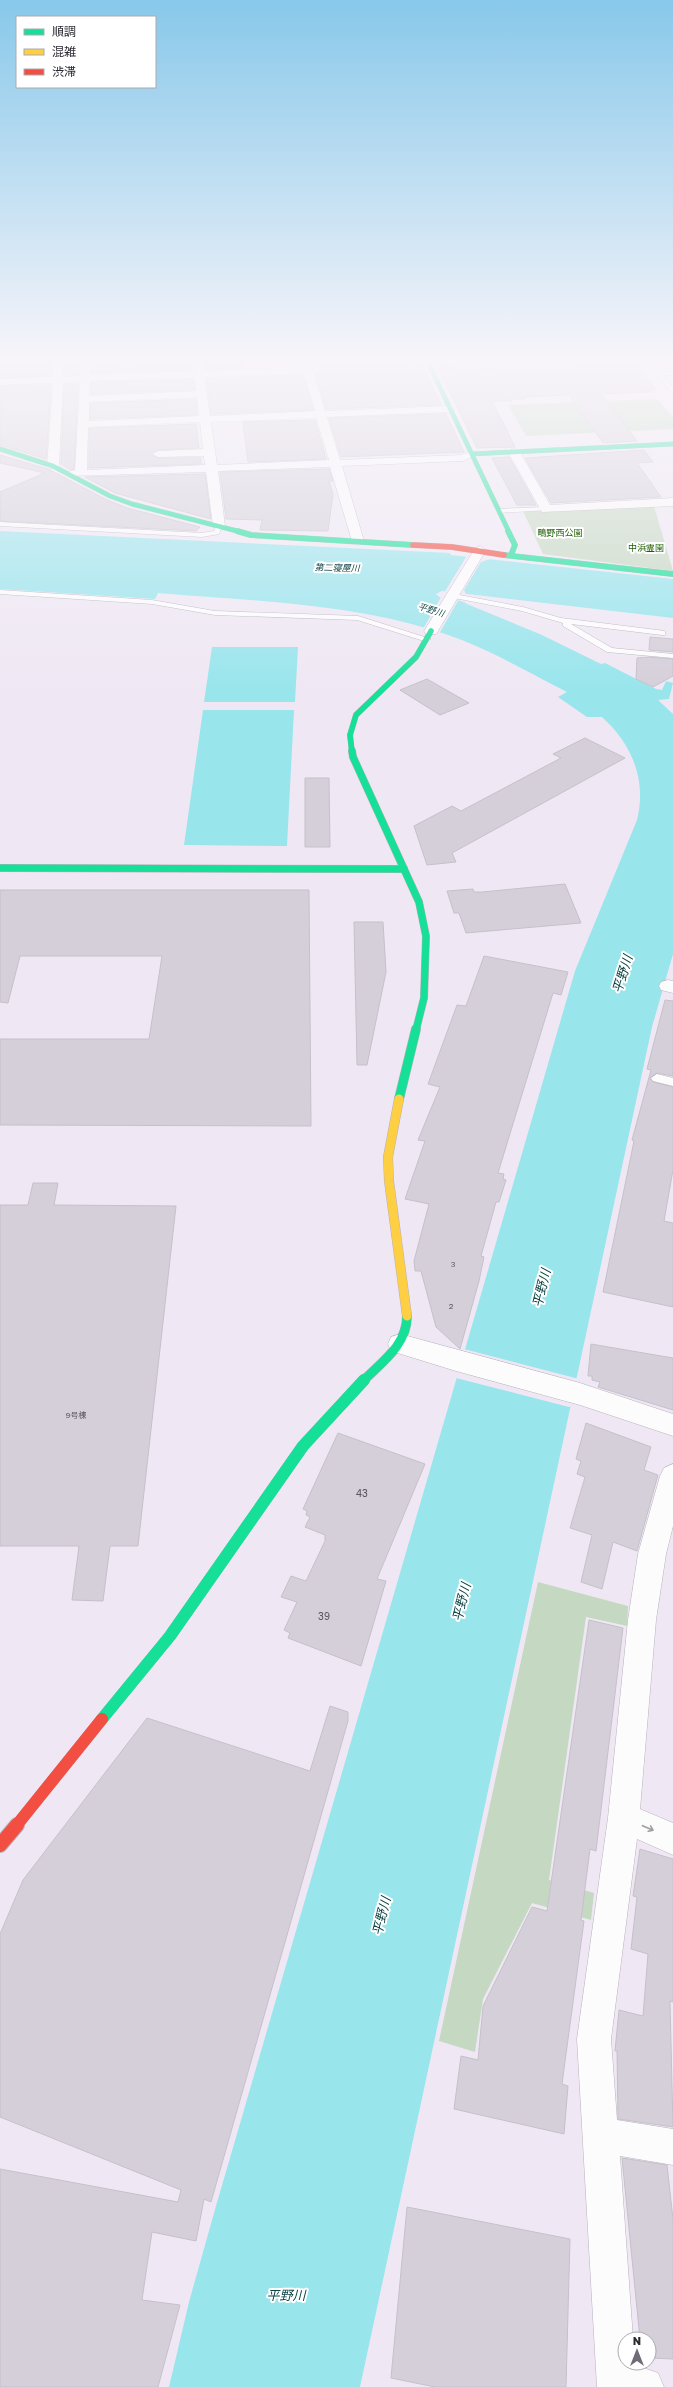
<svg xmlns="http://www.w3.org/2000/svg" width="673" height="2387" viewBox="0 0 673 2387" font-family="'Golos Text','Noto Sans JP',sans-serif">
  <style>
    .green { fill: #c5d8c1 }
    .water { fill: #98e5ec }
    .pier { fill: #efe8f4 }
    .building { fill: #d5cfd9; stroke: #c6c0ca }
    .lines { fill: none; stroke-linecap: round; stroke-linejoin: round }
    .lane-casing { stroke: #b7b2bb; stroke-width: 1 }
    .street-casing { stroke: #b7b2bb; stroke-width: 1 }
    .fast-far4-casing { stroke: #b7b2bb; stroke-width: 5 }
    .fast-far3-casing { stroke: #b7b2bb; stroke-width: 6 }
    .fast-far2-casing { stroke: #b7b2bb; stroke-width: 8 }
    .fast-far1-casing { stroke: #b7b2bb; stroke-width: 10 }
    .fast-casing { stroke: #b7b2bb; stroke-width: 12 }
    .slow-casing { stroke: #b7b2bb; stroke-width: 10 }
    .jam-far2-casing { stroke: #b7b2bb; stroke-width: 6 }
    .jam-far1-casing { stroke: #b7b2bb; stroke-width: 12 }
    .jam-casing { stroke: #b7b2bb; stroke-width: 16 }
    .lane { fill: #fdfcfd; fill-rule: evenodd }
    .street { fill: #fdfcfd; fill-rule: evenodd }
    .fast-far4 { stroke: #16e098; stroke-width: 4.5 }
    .fast-far3 { stroke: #16e098; stroke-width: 5.5 }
    .fast-far2 { stroke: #16e098; stroke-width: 7 }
    .fast-far1 { stroke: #16e098; stroke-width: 9 }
    .fast { stroke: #16e098; stroke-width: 12 }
    .slow { stroke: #ffcf43; stroke-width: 9 }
    .jam-far2 { stroke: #f24e42; stroke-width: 5.5 }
    .jam-far1 { stroke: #f24e42; stroke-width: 12 }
    .jam { stroke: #f24e42; stroke-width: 14 }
    .oneway { stroke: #9f9da1 }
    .labels { text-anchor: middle; stroke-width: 4; stroke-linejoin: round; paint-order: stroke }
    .number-label { font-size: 8px; fill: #5a545e }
    .far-park-label { font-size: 9px; fill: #1e5e02; stroke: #fff }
    .far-water-label { font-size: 9px; font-style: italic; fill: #0e4345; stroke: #fff }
    .near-number-label { font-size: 10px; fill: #5a545e }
    .near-water-label { font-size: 13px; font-style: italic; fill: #0e4345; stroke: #fff }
  </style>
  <rect width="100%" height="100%" fill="#efe8f4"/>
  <!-- green -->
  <g class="green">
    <polygon points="439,358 597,358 600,363 444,369"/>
    <polygon points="657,399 673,418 673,429 526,436 508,405"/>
    <polygon points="654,506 673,571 543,554 523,511"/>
    <polygon points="538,1582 628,1606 627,1626 586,1617 549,1880 594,1893 591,1920 532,1903 483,1999 475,2052 439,2041"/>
  </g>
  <!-- water -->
  <g class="water">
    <path d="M 0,531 L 450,553 L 451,555 L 673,579 L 673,618 L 442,591 L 436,594 C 442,602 458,597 467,604 L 542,635 L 601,664 L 605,663 L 656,689 L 662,690 L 666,681 L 673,683 L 669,699 L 658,700 L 673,714 L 673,954 L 652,1027 L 360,2387 L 169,2387 L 189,2302 L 216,2206 L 575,971 L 637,820 C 647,780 632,744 602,717 L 587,717 L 558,697 L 567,692 C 526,671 484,646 439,632 C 348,603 252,601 158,593 L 155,599 L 0,589 Z"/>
    <polygon points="212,647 298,647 295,702 204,702"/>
    <polygon points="203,710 294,710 287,846 184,845"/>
  </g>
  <!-- pier -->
  <g class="pier">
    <polygon points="465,554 493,558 481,562 464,590 466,594 444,593 466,557"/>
    <polygon points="441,597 459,599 439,634 423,629"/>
    <polygon points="464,1349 579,1379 573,1406 569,1407 456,1378"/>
  </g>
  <!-- building -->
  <g class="building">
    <polygon points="0,358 52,358 52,376 0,378"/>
    <rect x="65" y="358" width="14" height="17"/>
    <polygon points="134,358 191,358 192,370 92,373 92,362 134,360"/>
    <polygon points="204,358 241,358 243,368 205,369"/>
    <polygon points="326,358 403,358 408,367 423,366 441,405 326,409 315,372 321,372 318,361 327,361"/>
    <polygon points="635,363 656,390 649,390 651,392 601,394 637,441 603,443 569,395 524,397 525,399 511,399 512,401 492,401 515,447 477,448 437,366 464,370 518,369 520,372 577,370 575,367"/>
    <polygon points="303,375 313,410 211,414 206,378"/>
    <polygon points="194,379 194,390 91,394 91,382"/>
    <polygon points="64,384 78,384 74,469 71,470 61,464"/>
    <polygon points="51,385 46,459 0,445 0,386"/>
    <polygon points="196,399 197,415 90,419 90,403"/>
    <polygon points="446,414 464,452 341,457 329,418"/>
    <polygon points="315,420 326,459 248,462 243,422"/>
    <polygon points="196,424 199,448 158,450 151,455 158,458 201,458 201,464 89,468 89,428"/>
    <polygon points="644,450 653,462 637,463 661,497 551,503 525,458"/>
    <polygon points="0,455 48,469 105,499 127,508 200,527 196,531 0,521 0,492 45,473 0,463"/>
    <polygon points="509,457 536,505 517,505 492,458"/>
    <polygon points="329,469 333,481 329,481 333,494 328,531 260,530 262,520 226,519 220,472"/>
    <polygon points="205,474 211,519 115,493 85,477"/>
    <polygon points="650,637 673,639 673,652 649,650"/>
    <polygon points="649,657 673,659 673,676 653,687 636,679 637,658"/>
    <polygon points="427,679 469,703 440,715 400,690"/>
    <polygon points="585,738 625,758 452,853 456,862 427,865 414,826 452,806 461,811 561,758 553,754"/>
    <polygon points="305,778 329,778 330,847 305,847"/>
    <polygon points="565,884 581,923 466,933 459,913 454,913 447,891 473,889 474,892 482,892"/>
    <polygon points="0,890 309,890 311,1126 0,1125 0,1039 149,1039 162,956 20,956 8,1003 0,1002"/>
    <polygon points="354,922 383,922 386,972 367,1065 357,1065"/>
    <polygon points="484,956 568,972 561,995 553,993 498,1173 504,1174 503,1179 506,1180 499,1202 496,1202 481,1256 484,1257 479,1281 460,1349 436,1327 421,1271 415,1271 414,1261 429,1204 405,1199 425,1141 418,1140 440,1087 428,1084 457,1005 466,1006"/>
    <polygon points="665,1000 673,1001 673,1076 657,1073 650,1078 653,1082 673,1087 673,1170 664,1221 673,1223 673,1307 603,1292 634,1141 632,1140 651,1070 647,1069"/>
    <polygon points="33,1183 58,1183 54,1205 176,1206 138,1546 110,1546 103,1601 72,1600 79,1546 0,1546 0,1205 28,1205"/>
    <polygon points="591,1344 673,1358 673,1410 598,1387 600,1382 592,1380 592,1376 588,1376"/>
    <polygon points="586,1423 651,1447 644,1470 658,1475 637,1551 613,1542 602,1589 581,1582 592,1535 570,1528 585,1477 577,1474 581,1461 576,1459"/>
    <polygon points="338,1433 425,1464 377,1579 386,1581 361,1666 288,1638 290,1633 284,1630 297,1602 281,1597 291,1576 306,1581 325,1541 325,1535 305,1527 310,1517 306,1515 307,1511 303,1509"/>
    <polygon points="589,1620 623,1628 596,1851 590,1849 581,1920 584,1921 562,2084 568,2086 564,2134 454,2109 461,2056 478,2060 483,2006 532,1907 547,1911"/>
    <polygon points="330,1706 348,1712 348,1721 211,2202 204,2199 196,2241 152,2232 142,2300 180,2305 158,2387 0,2387 0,2169 178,2202 181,2190 0,2117 0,1934 23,1880 147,1718 310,1771"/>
    <polygon points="640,1849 673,1859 673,2002 670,2001 673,2127 618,2119 617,2051 615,2051 619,2010 643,2016 648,1954 631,1949 637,1897 633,1896"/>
    <polygon points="622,2158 667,2165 673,2219 673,2359 649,2358 649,2339 640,2339"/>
    <polygon points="407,2207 570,2239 566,2387 435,2387 391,2378"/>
  </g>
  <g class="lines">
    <!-- lane casing -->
    <g class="lane-casing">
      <g id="lane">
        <polygon points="643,358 649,358 660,372 673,371 673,375 663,375 673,388 673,394"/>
        <polygon points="546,507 549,509 548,510 499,513 496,511 499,509"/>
        <polygon points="0,522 202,533 214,531 217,525 222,526 219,534 202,537 0,526"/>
        <polygon points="0,590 152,600 215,611 358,616 431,639 424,641 357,620 215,615 152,604 0,594"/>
        <polygon points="449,593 523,607 561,618 665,631 665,635 662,635 571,624 612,648 673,654 673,658 607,652 563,626 563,623 522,611 449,597"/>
        <polygon points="657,1074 673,1078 673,1086 653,1081 651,1078"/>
      </g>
    </g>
    <!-- street casing -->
    <g class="street-casing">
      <g id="street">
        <path d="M 54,358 L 64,358 L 63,377 L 80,376 L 81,358 L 91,358 L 90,375 L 194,371 L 192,358 L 202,358 L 204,371 L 302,367 L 299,358 L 309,358 L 325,411 L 450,406 L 455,409 L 450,412 L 327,417 L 340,460 L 461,455 L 472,451 L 478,454 L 463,461 L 342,466 L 364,541 L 358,545 L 352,541 L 330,467 L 218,471 L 225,526 L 219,530 L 213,526 L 206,472 L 68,476 L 68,472 L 75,470 L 80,382 L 63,383 L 59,466 L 57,468 L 49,468 L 47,466 L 53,383 L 0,385 L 0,379 L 53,377 ZM 304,373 L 315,411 L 210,416 L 204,377 ZM 195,377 L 196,391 L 89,396 L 90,381 ZM 197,397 L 199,416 L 89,421 L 89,402 ZM 316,418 L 329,460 L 217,465 L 211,422 ZM 200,422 L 203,449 L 158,451 L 152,454 L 158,457 L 204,456 L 205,465 L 87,470 L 88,427 Z"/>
        <polygon points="441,358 451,358 453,361 464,363 587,358 597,358 600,362 595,365 464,369 446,365"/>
        <polygon points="514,449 520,452 550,505 673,498 673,506 542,512 508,452"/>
        <polygon points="480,546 486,550 438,631 436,634 426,634 424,631 474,550"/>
        <polygon points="668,980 673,981 673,993 661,990 659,986 661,982"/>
        <polygon points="400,1334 580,1383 673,1414 673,1436 580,1405 456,1371 391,1351 388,1344 391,1337"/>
        <polygon points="673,1464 673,1526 666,1554 656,1620 640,1809 673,1823 673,1855 637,1839 611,2039 617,2120 673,2129 673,2165 620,2156 633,2339 625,2339 625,2363 635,2363 635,2365 658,2373 664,2387 597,2387 577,2039 608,1818 628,1620 638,1554 660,1476 664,1468"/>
      </g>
    </g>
    <!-- fast-far4 casing -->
    <g class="fast-far4-casing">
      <g id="fast-far4">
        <polyline points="426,358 509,532"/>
        <polyline points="0,449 53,466 110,496 132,504 241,532"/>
        <polyline points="472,454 673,444"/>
      </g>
    </g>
    <!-- fast-far3 casing -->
    <g class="fast-far3-casing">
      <g id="fast-far3">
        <polyline points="237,531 251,535 413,545"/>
        <polyline points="508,531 515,545 511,555"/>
        <polyline points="504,555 673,574"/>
        <polyline points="352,752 350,735 356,715 416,657 431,631"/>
      </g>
    </g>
    <!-- fast-far2 casing -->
    <g class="fast-far2-casing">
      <g id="fast-far2">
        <polyline points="352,751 353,757 419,902 426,936 424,998 416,1030"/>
        <polyline points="0,868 404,869"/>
      </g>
    </g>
    <!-- fast-far1 casing -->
    <g class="fast-far1-casing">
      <g id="fast-far1">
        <polyline points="399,1099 416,1029"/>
        <path d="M 363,1381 C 382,1362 407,1345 407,1316"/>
      </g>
    </g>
    <!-- fast casing -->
    <g class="fast-casing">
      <polyline id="fast" points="102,1719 170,1636 303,1446 364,1380"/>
    </g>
    <!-- slow casing -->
    <g class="slow-casing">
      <polyline id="slow" points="399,1099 388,1157 389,1181 407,1316"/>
    </g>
    <!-- jam-far2 casing -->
    <g class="jam-far2-casing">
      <polyline id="jam-far2" points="413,545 452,547 504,555"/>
    </g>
    <!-- jam-far1 casing -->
    <g class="jam-far1-casing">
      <polyline id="jam-far1" points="16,1826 102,1719"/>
    </g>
    <!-- jam casing -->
    <g class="jam-casing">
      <polyline id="jam" points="0,1845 17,1825"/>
    </g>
    <!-- lane -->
    <use href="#lane" class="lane"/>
    <!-- street -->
    <use href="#street" class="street"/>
    <!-- fast-far4 -->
    <use href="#fast-far4" class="fast-far4"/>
    <!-- fast-far3 -->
    <use href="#fast-far3" class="fast-far3"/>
    <!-- fast-far2 -->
    <use href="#fast-far2" class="fast-far2"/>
    <!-- fast-far1 -->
    <use href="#fast-far1" class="fast-far1"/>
    <!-- fast -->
    <use href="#fast" class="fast"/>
    <!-- slow -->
    <use href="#slow" class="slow"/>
    <!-- jam-far2 -->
    <use href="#jam-far2" class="jam-far2"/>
    <!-- jam-far1 -->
    <use href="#jam-far1" class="jam-far1"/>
    <!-- jam -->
    <use href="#jam" class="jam"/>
  </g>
  <!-- one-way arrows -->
  <defs><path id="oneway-shaft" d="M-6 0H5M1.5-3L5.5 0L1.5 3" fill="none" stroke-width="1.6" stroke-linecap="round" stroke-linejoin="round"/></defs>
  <use class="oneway" href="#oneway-shaft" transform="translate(648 1828) rotate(23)"/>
  <!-- sky -->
  <linearGradient id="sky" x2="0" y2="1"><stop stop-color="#88c8ea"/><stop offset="0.52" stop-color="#f8f5fa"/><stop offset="1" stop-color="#f8f5fa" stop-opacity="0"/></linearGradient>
  <rect width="673" height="692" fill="url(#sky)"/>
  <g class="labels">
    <!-- number labels -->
    <g class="number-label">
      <text x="453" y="1267">3</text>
      <text x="451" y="1309">2</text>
      <text x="76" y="1418">9号棟</text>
    </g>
    <!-- far-park labels -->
    <g class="far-park-label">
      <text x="560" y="536">鴫野西公園</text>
      <text x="646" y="551">中浜霊園</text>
    </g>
    <!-- far-water labels -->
    <g class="far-water-label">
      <text transform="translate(337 568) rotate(1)" y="3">第二寝屋川</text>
      <text transform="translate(431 610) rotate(17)" y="3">平野川</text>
    </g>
    <!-- near-number labels -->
    <g class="near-number-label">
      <text x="362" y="1497">43</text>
      <text x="324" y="1620">39</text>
    </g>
    <!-- near-water labels -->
    <g class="near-water-label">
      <text transform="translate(622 974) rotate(-73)" y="5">平野川</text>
      <text transform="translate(541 1288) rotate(-76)" y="5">平野川</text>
      <text transform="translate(461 1602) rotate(-76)" y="5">平野川</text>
      <text transform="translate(381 1916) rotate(-76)" y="5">平野川</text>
      <text x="286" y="2300">平野川</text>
    </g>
  </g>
  <!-- legend -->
  <rect x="16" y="16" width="140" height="72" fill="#ffffff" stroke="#aba9ad"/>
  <rect x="24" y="29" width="20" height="6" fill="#16e098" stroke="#aba9ad"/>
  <text x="52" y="36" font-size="12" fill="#2d2831">順調</text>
  <rect x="24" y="49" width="20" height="6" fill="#ffcf43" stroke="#aba9ad"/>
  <text x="52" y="56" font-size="12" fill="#2d2831">混雑</text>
  <rect x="24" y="69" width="20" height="6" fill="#f24e42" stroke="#aba9ad"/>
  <text x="52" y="76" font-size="12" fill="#2d2831">渋滞</text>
  <!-- north arrow -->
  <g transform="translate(637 2351)"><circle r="19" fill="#ffffff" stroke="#aba9ad"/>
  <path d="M0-3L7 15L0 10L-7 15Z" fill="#716b75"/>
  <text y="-6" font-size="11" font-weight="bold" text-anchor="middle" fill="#2d2831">N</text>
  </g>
</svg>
